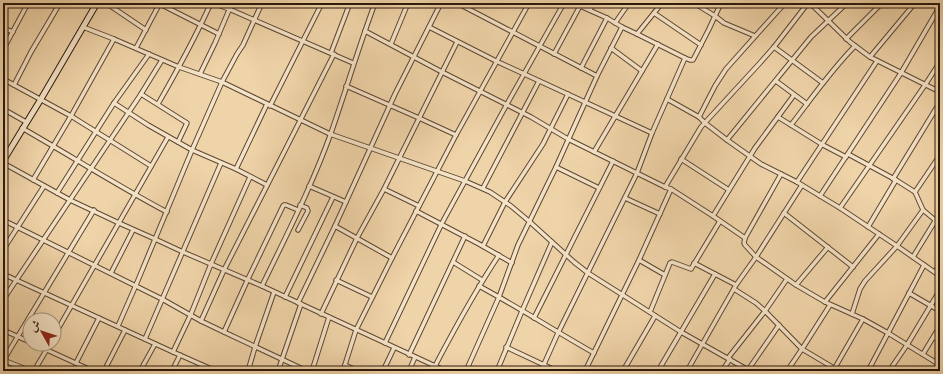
<svg xmlns="http://www.w3.org/2000/svg" width="943" height="374" viewBox="0 0 943 374" font-family="'Gentium Book Plus',Amiri,serif">
  <style>
    .lines { fill: none; stroke-linecap: round; stroke-linejoin: round }
    .street-casing { stroke: #5c4733; stroke-width: 5.5 }
    .secondary-casing { stroke: #2a180c; stroke-width: 7 }
    .street { stroke: #f5e3c7; stroke-width: 3.5 }
    .secondary { stroke: #f5e3c7; stroke-width: 5 }
  </style>
  <rect width="100%" height="100%" fill="#f0d4a9"/>
  <filter id="stains"><feTurbulence type="fractalNoise" baseFrequency=".005" numOctaves="4"/><feColorMatrix values="0 0 0 0 .2 0 0 0 0 .09 0 0 0 0 .02 0 0 0 .5 -.17"/></filter>
  <radialGradient id="worn" r=".72"><stop offset=".6" stop-color="#630" stop-opacity="0"/><stop offset="1" stop-color="#630" stop-opacity=".3"/></radialGradient>
  <g class="lines">
    <!-- street casing -->
    <g class="street-casing">
      <g id="street">
        <polyline points="106,3 146,30"/>
        <polyline points="213,3 229,9 353,63"/>
        <polyline points="457,3 597,76"/>
        <polyline points="573,3 580,6"/>
        <polyline points="662,3 637,34 685,58"/>
        <polyline points="694,3 715,16 724,23 755,36"/>
        <polyline points="810,3 850,42 870,57 940,92"/>
        <polyline points="160,4 219,34"/>
        <polyline points="590,10 593,3"/>
        <polyline points="654,13 701,45"/>
        <polyline points="615,23 629,3"/>
        <polyline points="83,27 114,39 179,67 222,82 330,134 465,181 490,192 511,206 530,222 574,262 588,273 681,332 750,371"/>
        <polyline points="429,27 496,61 652,133"/>
        <polyline points="3,28 13,32"/>
        <polyline points="365,31 442,72 531,117 568,139 665,187 671,189 713,216 745,238"/>
        <polyline points="846,39 882,3"/>
        <polyline points="391,44 408,3"/>
        <polyline points="774,47 823,83"/>
        <polyline points="136,48 160,3"/>
        <polyline points="611,48 642,71"/>
        <polyline points="3,50 28,3"/>
        <polyline points="331,53 350,3"/>
        <polyline points="554,54 580,6 607,18 622,27 637,34"/>
        <polyline points="870,57 915,3"/>
        <polyline points="581,68 607,18"/>
        <polyline points="200,74 215,43 232,3"/>
        <polyline points="3,79 71,116 151,166"/>
        <polyline points="776,81 807,104"/>
        <polyline points="14,85 31,52 60,3"/>
        <polyline points="346,86 419,118 456,135"/>
        <polyline points="141,94 187,123 178,142"/>
        <polyline points="667,99 699,117 705,123 727,140 761,164 797,182 840,208 897,246 940,276"/>
        <polyline points="114,103 148,125 192,150 236,169 267,185"/>
        <path d="M 158,104 C 177,71 195,38 211,3"/>
        <polyline points="270,106 322,3"/>
        <polyline points="3,109 26,122"/>
        <polyline points="699,117 715,86 726,69 785,3"/>
        <polyline points="778,117 823,145 846,157"/>
        <path d="M 791,125 C 812,98 831,70 855,46"/>
        <path d="M 22,128 C 71,156 118,186 167,212"/>
        <polyline points="727,140 811,37 847,3"/>
        <polyline points="594,152 658,44"/>
        <polyline points="848,154 896,180 915,192 923,210 935,220"/>
        <polyline points="681,159 729,190"/>
        <polyline points="3,163 70,200 119,223 155,239 183,252 262,286 446,371"/>
        <polyline points="556,167 599,188"/>
        <polyline points="236,169 267,104"/>
        <polyline points="781,174 745,238 744,243 745,245 756,257 796,285 825,302 863,319 888,333 940,365"/>
        <polyline points="893,179 940,102"/>
        <polyline points="33,180 71,116 114,39"/>
        <polyline points="797,182 877,61"/>
        <polyline points="309,186 346,202"/>
        <polyline points="665,187 701,127 759,64 774,47 808,3"/>
        <polyline points="483,188 539,81"/>
        <polyline points="384,189 419,206"/>
        <polyline points="915,192 940,155"/>
        <polyline points="57,193 114,103 149,54"/>
        <polyline points="820,196 901,73 940,6"/>
        <polyline points="625,198 660,214"/>
        <polyline points="840,208 925,85 940,62"/>
        <polyline points="416,211 479,244 512,263"/>
        <polyline points="784,213 853,267"/>
        <polyline points="713,216 755,148 794,95"/>
        <polyline points="3,220 162,299 201,321 224,332 307,371"/>
        <polyline points="335,226 392,258"/>
        <polyline points="868,227 896,180"/>
        <polyline points="298,230 308,211 307,208 300,205"/>
        <polyline points="483,246 505,202 543,144 568,94"/>
        <polyline points="3,250 44,186"/>
        <polyline points="913,257 940,213"/>
        <polyline points="639,260 665,275"/>
        <polyline points="453,262 482,280"/>
        <polyline points="694,263 736,285"/>
        <polyline points="935,272 940,264"/>
        <polyline points="111,273 133,230"/>
        <polyline points="3,274 173,352 216,371"/>
        <polyline points="336,280 372,297"/>
        <polyline points="796,285 828,247"/>
        <path d="M 262,286 C 286,236 312,186 331,133 C 346,90 359,46 375,3"/>
        <path d="M 479,286 C 518,307 555,331 594,353"/>
        <polyline points="734,289 756,303 765,311 802,349 839,371"/>
        <polyline points="909,293 940,311"/>
        <polyline points="285,297 333,197"/>
        <polyline points="3,300 141,94 162,60"/>
        <polyline points="825,302 879,234"/>
        <polyline points="298,303 335,226 395,94 441,3"/>
        <polyline points="650,312 670,263 672,262 691,269 720,221"/>
        <polyline points="321,314 357,238 384,189 457,42"/>
        <polyline points="852,314 860,289 865,281 897,246 923,210"/>
        <polyline points="534,318 613,161"/>
        <polyline points="201,321 224,270 334,54"/>
        <polyline points="118,326 136,285 192,150 222,82 237,54 243,45 262,3"/>
        <polyline points="3,330 30,342"/>
        <polyline points="224,332 247,281 283,206 284,205 286,205 298,210"/>
        <polyline points="54,336 168,137"/>
        <polyline points="934,337 940,341"/>
        <polyline points="145,339 221,163"/>
        <polyline points="385,343 442,223 507,104 564,3"/>
        <polyline points="34,344 93,371"/>
        <polyline points="506,347 557,371"/>
        <polyline points="173,352 191,314 211,264 250,177"/>
        <polyline points="923,354 940,326"/>
        <polyline points="409,355 465,236"/>
        <polyline points="728,358 765,311 787,279"/>
        <polyline points="3,360 31,371"/>
        <polyline points="3,361 94,210"/>
        <polyline points="76,363 99,318"/>
        <polyline points="345,365 358,371"/>
        <path d="M 435,366 C 455,328 475,291 499,255"/>
        <polyline points="748,370 779,325"/>
        <polyline points="34,371 50,344"/>
        <polyline points="104,371 125,330"/>
        <polyline points="140,371 155,344"/>
        <polyline points="172,371 180,355"/>
        <polyline points="248,371 255,347 274,292"/>
        <polyline points="278,371 301,304"/>
        <polyline points="312,371 329,317"/>
        <polyline points="343,371 356,330 392,258 456,135 529,3"/>
        <polyline points="383,371 394,348"/>
        <polyline points="409,371 415,357"/>
        <polyline points="466,371 499,297 518,245 556,167 597,76 622,27"/>
        <polyline points="497,371 522,311 552,242"/>
        <polyline points="541,371 558,333 637,173 652,133 685,58 690,60 693,60 709,29 721,3"/>
        <polyline points="585,371 639,260 671,189"/>
        <polyline points="623,371 655,316"/>
        <polyline points="658,371 715,274"/>
        <polyline points="687,371 736,285 756,257 802,185"/>
        <polyline points="722,371 730,359"/>
        <polyline points="787,371 802,349 830,305"/>
        <polyline points="833,371 863,319"/>
        <polyline points="868,371 924,265"/>
        <polyline points="889,371 907,345 940,290"/>
      </g>
    </g>
    <!-- secondary casing -->
    <g class="secondary-casing">
      <polyline id="secondary" points="3,161 41,99 97,3"/>
    </g>
    <!-- street -->
    <use href="#street" class="street"/>
    <!-- secondary -->
    <use href="#secondary" class="secondary"/>
  </g>
  <!-- margin -->
  <rect width="943" height="374" fill="none" stroke="#f0d4a9" stroke-width="16"/>
  <rect x="4" y="4" width="935" height="366" fill="none" stroke="#2a180c" stroke-width="2"/>
  <rect x="8" y="8" width="927" height="358" fill="none" stroke="#2a180c"/>
  <!-- north arrow -->
  <g transform="translate(42 332) rotate(309)"><circle r="19" fill="#f5e3c7" stroke="#a4927c"/>
  <path d="M0-3L7 15L0 10L-7 15Z" fill="#8f2418"/>
  <text y="-6" font-size="11" font-weight="bold" text-anchor="middle" fill="#2a180c">ش</text>
  </g>
  <rect width="100%" height="100%" filter="url(#stains)"/>
  <rect width="100%" height="100%" fill="url(#worn)"/>
</svg>
